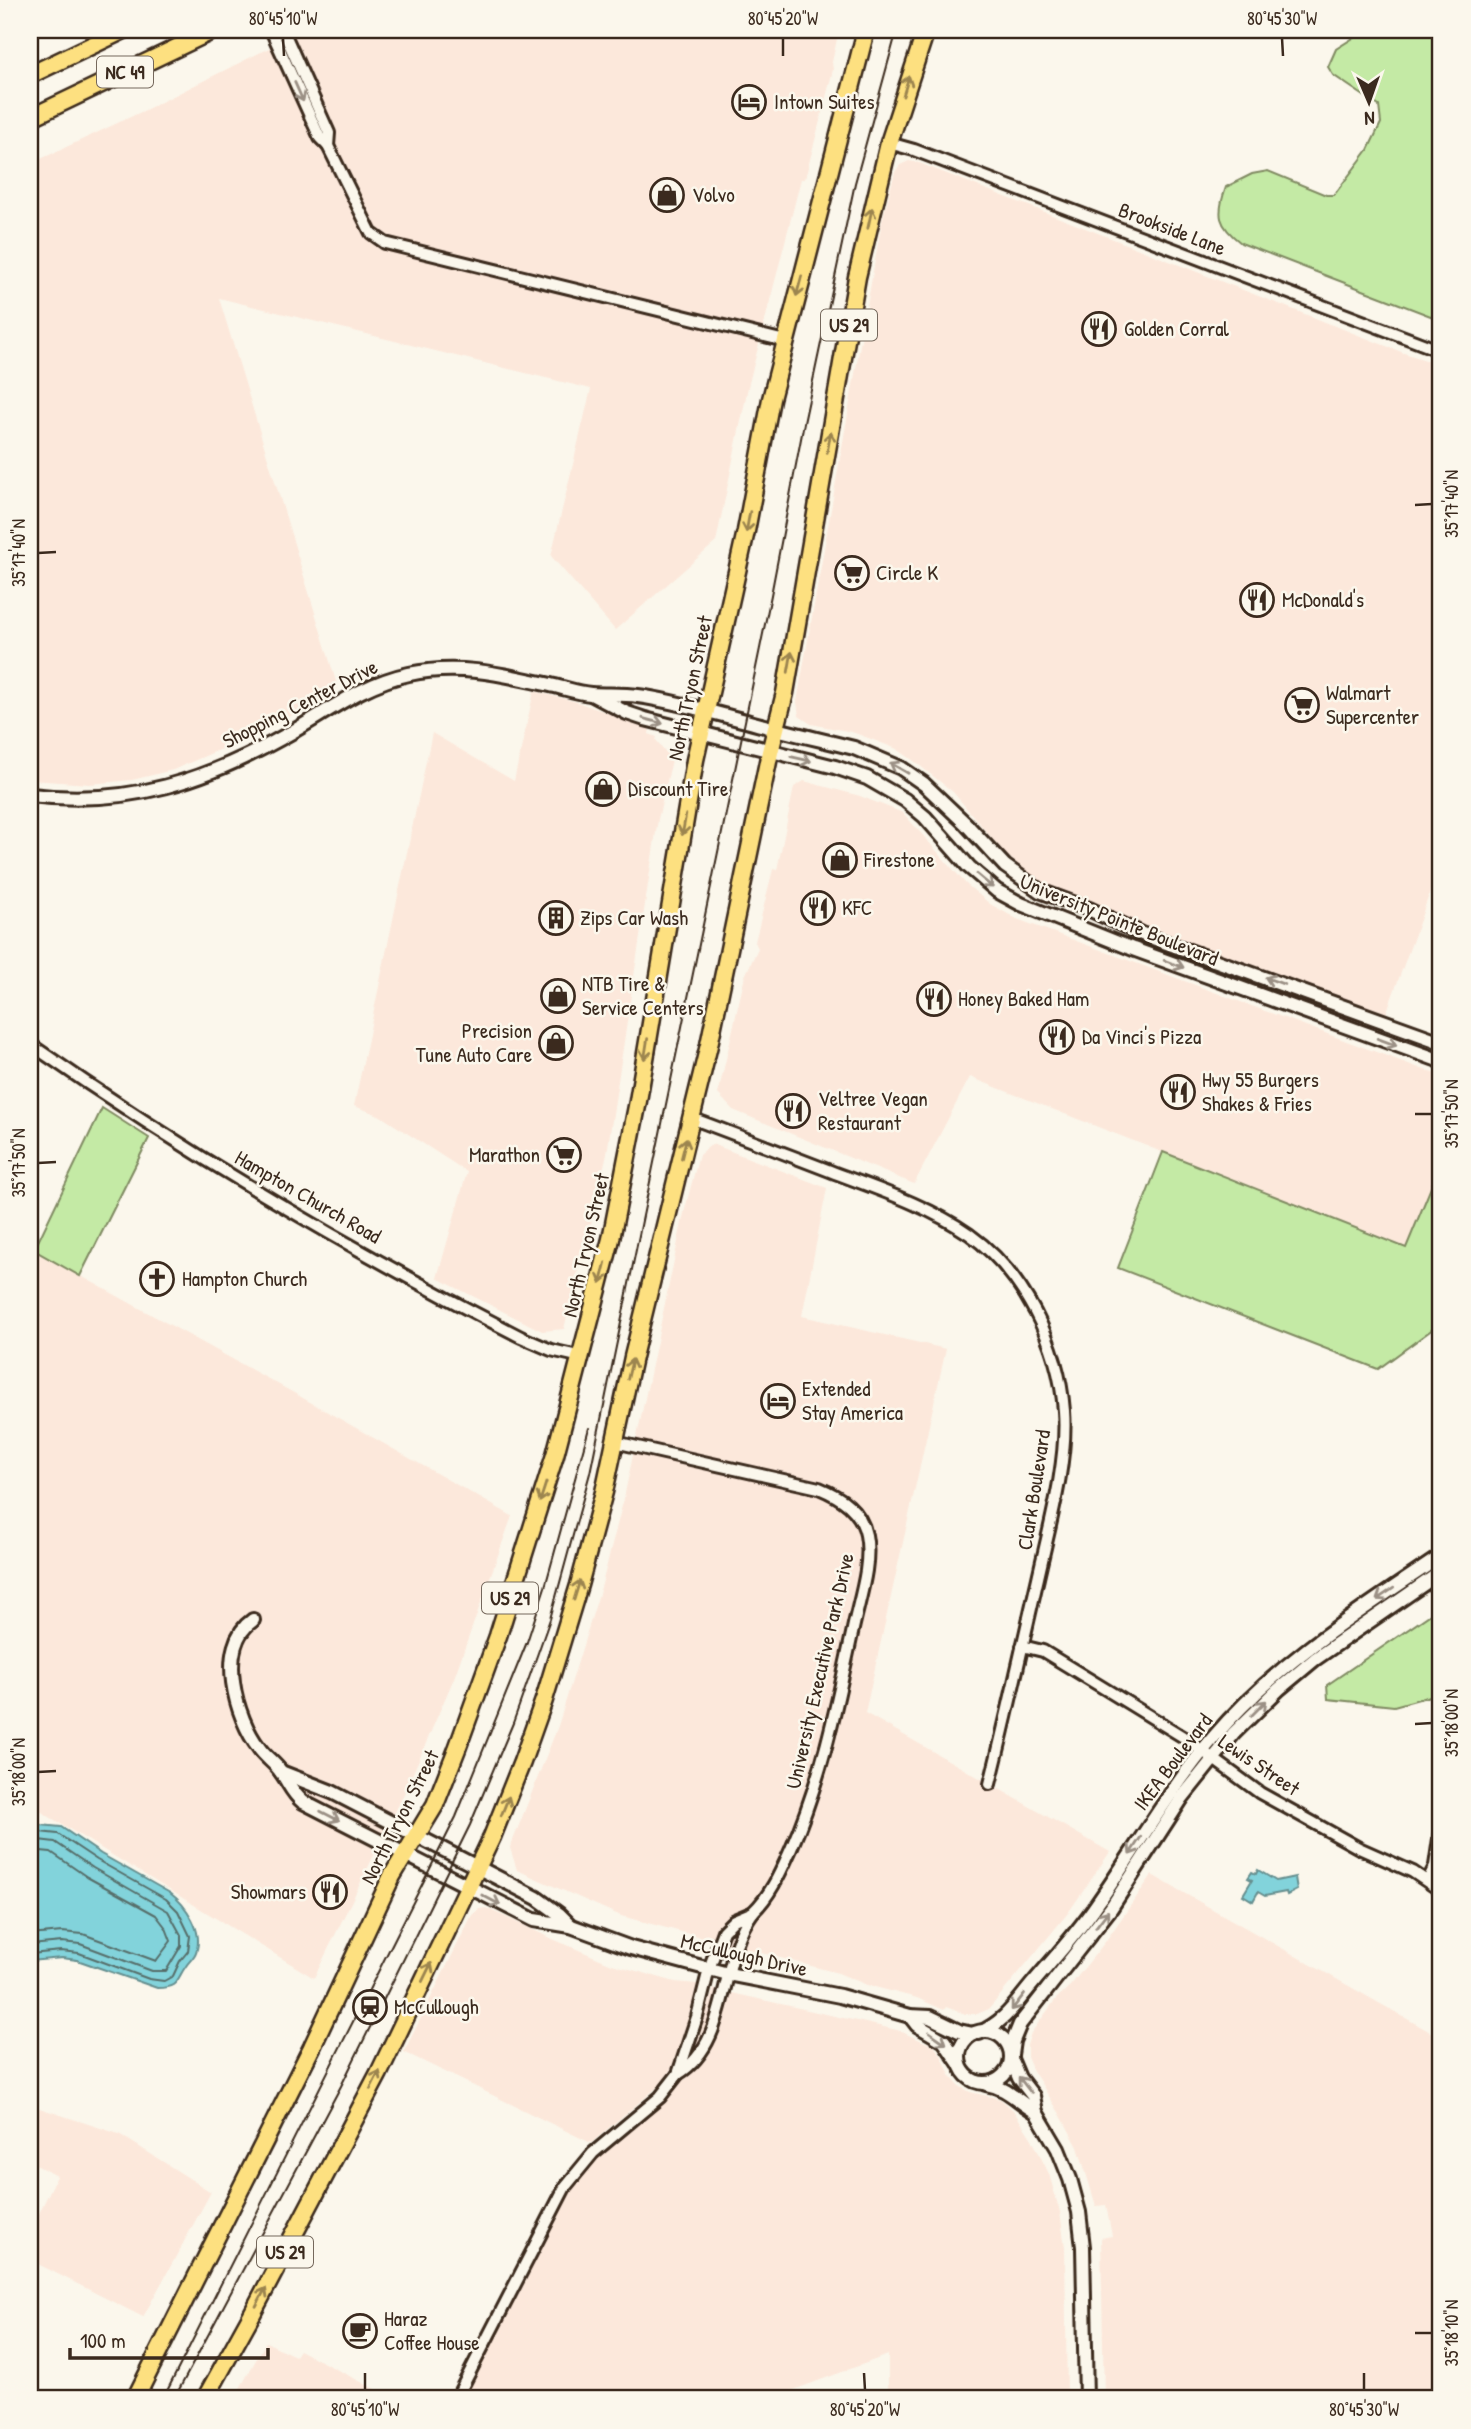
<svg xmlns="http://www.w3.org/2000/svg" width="1471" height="2429" viewBox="0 0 1471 2429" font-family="'Patrick Hand',sans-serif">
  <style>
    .built { fill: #fce8db }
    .green { fill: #c4eaa5; stroke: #808a62; stroke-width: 2 }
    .water { fill: #82d3db; stroke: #668f8f; stroke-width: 2 }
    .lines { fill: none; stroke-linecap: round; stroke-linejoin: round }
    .shore { stroke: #576e6a; stroke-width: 2 }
    .minor-casing { stroke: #3b2a1e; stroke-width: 16 }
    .tertiary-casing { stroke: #3b2a1e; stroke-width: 18 }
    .primary-casing { stroke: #3b2a1e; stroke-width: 21 }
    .minor { stroke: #fbf7ec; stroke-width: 10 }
    .tertiary { stroke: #fbf7ec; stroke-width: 12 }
    .primary { stroke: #fde080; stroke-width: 16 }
    .tram { stroke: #3b2a1e; stroke-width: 2 }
    .oneway { stroke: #9c854f }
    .oneway2 { stroke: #9b9085 }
    .ticks { fill: none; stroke: #3b2a1e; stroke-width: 2.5 }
    .labels { text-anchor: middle; stroke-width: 5; stroke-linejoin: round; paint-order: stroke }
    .shield { fill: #fbf7ec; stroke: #75685c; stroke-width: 2 }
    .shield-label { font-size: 19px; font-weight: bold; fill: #3b2a1e }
    .poi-label { font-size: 21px; fill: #3b2a1e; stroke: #fbf7ec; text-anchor: start }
    .street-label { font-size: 21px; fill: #3b2a1e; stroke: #fbf7ec }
    .neatline { fill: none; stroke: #3b2a1e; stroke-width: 2.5 }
    .ticks-label { font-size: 18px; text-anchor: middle; fill: #3b2a1e }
  </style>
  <rect width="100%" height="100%" fill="#fbf7ec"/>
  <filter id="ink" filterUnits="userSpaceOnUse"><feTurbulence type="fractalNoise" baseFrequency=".0143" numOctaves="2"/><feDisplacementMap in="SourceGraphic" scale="14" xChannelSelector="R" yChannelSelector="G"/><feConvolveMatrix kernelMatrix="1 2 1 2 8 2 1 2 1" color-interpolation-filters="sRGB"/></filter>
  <g filter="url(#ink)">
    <!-- built -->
    <g class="built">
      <polygon points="305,30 839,30 832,62 833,70 805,179 801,179 748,387 716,542 615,630 551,556 591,389 219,298 338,688 274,726 173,770 132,780 90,784 30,780 30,164 141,112"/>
      <polygon points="909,161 919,163 1404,353 1441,365 1441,862 1386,1014 1141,925 1037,880 1005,854 953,792 914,761 897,749 879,742 852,732 811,724 799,716 797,702 882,221 895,172 900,165"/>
      <polygon points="534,691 577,702 650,728 649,734 657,737 656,740 672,760 658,819 607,1153 587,1241 583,1250 564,1329 542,1331 437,1278 467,1172 379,1115 354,1106 432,733 514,781"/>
      <polygon points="804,781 860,796 903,813 966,884 990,904 1017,919 1441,1076 1441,1164 1407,1248 970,1077 914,1184 733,1110 718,1094 745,976 758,948 755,942 773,869 777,870 794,787"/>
      <polygon points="712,1144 827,1188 802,1316 946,1349 865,1713 1110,1852 1068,1913 989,2009 977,2014 965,2014 946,2007 944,2010 917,1998 867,1985 838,1973 621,1916 517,1870 510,1848 558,1726 602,1584 624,1498 684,1213 699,1155"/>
      <polygon points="30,1248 294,1393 512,1516 454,1678 404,1794 314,1978 30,1805"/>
      <polygon points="1152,1875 1441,2038 1441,2399 1104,2399 1101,2238 1112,2236 1106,2205 1096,2206 1078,2147 1060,2114 1032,2069 1027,2057 1027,2045 1031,2033 1056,1999 1070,1986 1105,1942"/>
      <polygon points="486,1908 555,1940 612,1964 675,1982 698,1984 690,2027 673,2066 661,2084 591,2143 404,2052 472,1915 479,1909"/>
      <polygon points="714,1989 897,2030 934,2046 941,2055 951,2077 959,2086 970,2092 1000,2099 1013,2110 1032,2139 1049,2174 1060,2212 1065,2247 1067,2399 888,2399 888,2355 780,2395 778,2399 456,2399 574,2173 655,2099 692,2048"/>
      <polygon points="30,2105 119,2134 211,2192 143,2317 30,2260 30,2232 57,2176 30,2162"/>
      <polygon points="266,2342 295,2356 299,2350 394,2399 234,2399"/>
    </g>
    <!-- green -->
    <g class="green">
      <path d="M 1366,30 L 1441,30 L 1441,320 L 1241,243 C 1218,225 1216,215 1226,187 L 1252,174 L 1268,171 L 1326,195 L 1334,195 L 1368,150 L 1381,123 L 1379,106 L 1333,75 L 1328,67 L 1336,49 Z"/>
      <polygon points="102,1108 149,1138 80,1276 34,1250"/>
      <polygon points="1163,1152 1406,1248 1441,1163 1441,1323 1378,1369 1118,1268"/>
      <polygon points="1441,1607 1441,1693 1394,1706 1328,1699 1327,1685"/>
    </g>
    <!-- water -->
    <g class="water">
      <path d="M 30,1824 L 61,1827 L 101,1854 L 170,1893 C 186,1905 204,1931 196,1952 C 194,1958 189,1961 186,1966 C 176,1980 179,1988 157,1988 L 77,1960 L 62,1958 L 30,1961 Z"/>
      <polygon points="1258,1870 1276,1881 1295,1877 1297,1890 1287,1895 1286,1892 1265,1896 1258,1892 1253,1901 1243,1895 1252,1880 1248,1878 1252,1872 1256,1874"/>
    </g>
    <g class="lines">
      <!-- shore -->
      <g class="shore">
        <polyline points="30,1831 58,1834 97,1860 166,1899 178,1911 190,1936 188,1951 180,1961 173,1976 164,1981 149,1979 79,1953 61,1951 30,1954"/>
        <polyline points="30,1839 55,1842 93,1868 168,1911 181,1935 181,1946 166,1971 152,1971 80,1944 62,1942 30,1945"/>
        <polyline points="30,1850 51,1852 87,1877 156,1915 166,1928 171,1941 156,1961 83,1934 62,1932 30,1935"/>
      </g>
      <!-- minor casing -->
      <g class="minor-casing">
        <g id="minor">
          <polyline points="271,30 320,138 328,146 329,133 283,30"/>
          <polyline points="889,143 914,150 1441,351"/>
          <polyline points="328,146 368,227 371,233 385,243 785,341"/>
          <path d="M 30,1044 C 186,1153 351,1250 521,1337 L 551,1350 L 582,1357"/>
          <path d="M 691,1118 C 737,1135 783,1153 830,1171 C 877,1189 927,1205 969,1234 C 1024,1273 1059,1345 1064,1411 C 1068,1462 1049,1528 1038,1578 C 1022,1647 1007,1716 990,1784"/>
          <path d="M 615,1442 L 819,1488 C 841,1497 861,1510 866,1535 C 872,1564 859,1600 853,1629 C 837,1704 822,1778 791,1849 C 781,1871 771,1895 753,1912"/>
          <polyline points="1022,1646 1043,1651 1133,1706 1185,1738 1260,1793 1359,1848 1413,1872 1441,1891"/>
          <polyline points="1428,1880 1435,1866 1441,1825"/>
          <path d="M 753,1912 C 718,1959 731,2042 678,2074 L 697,2017 L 709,1969 L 723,1931 L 734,1920 Z"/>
          <polyline points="456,2399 565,2187 593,2153 660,2097 678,2074"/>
        </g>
      </g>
      <!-- tertiary casing -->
      <g class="tertiary-casing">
        <g id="tertiary">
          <polyline points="593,695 627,713 645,719 835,767 867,778 905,800 925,817 969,867 997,891 1021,904 1133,949 1441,1061"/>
          <path d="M 30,795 C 128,807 207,781 292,732 C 330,710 365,683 409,674 C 460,663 505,675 555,686 C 567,689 579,693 591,694 C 607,695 623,694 638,696 C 675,701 710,712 746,721 C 782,731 818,739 854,748 L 901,768 L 924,784 L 965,823 L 1005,866 L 1040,891 L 1089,909 L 1142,934 L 1441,1042"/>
          <path d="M 253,1620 C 215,1646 236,1719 259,1748 C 265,1757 275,1763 281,1772 C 289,1783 292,1793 303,1802 L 534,1920 L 571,1926 L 631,1948 L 728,1974 L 840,1996 L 910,2016 L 930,2017 L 959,2031 L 973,2034"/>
          <polyline points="281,1772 332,1792 537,1898 559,1914 571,1926"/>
          <polyline points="910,2016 917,2025 944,2041 959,2063"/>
          <circle cx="985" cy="2057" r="26"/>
          <path d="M 979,2033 C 1005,2022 1016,2003 1033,1983 C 1055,1957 1078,1932 1097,1904 C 1136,1849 1169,1790 1213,1738 C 1276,1663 1360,1611 1441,1556"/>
          <polyline points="1011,2055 1013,2041 1020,2024 1111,1908 1182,1798 1234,1733 1279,1689 1315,1659 1441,1572"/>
          <polyline points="1011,2059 1019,2078 1033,2096 1036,2112 1058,2149 1070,2179 1079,2212 1083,2247 1086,2399"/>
          <path d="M 986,2084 C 1007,2087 1018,2102 1036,2112"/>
        </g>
      </g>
      <!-- primary casing -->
      <g class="primary-casing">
        <g id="primary">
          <polyline points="30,75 124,30"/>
          <polyline points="30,118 214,30"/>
          <polyline points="135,2399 312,2047 392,1876 435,1805 457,1749 498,1636 555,1455 611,1239 638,1101 695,760 746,531 771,399 866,30"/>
          <polyline points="205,2399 252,2314 379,2073 492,1837 522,1762 544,1700 579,1585 604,1492 633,1357 709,1045 770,752 785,693 857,277 889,143 926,30"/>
        </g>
      </g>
      <!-- minor -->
      <use href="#minor" class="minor"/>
      <!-- tertiary -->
      <use href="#tertiary" class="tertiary"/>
      <!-- primary -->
      <use href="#primary" class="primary"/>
      <!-- tram -->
      <g class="tram">
        <polyline points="163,2399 456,1817 527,1642 545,1587 589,1428"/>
        <polyline points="174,2399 341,2086 470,1825 513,1723 550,1619 590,1473 771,595 804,423 855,183 897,30"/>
      </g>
    </g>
    <!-- one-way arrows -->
    <defs><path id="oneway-shaft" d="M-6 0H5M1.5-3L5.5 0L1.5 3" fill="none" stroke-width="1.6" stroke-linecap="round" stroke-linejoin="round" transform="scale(1.75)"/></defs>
    <g class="oneway">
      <use href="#oneway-shaft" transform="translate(906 86) rotate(-73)"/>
      <use href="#oneway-shaft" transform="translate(870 218) rotate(-78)"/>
      <use href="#oneway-shaft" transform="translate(799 286) rotate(105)"/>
      <use href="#oneway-shaft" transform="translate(829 442) rotate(-80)"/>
      <use href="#oneway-shaft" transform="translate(748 522) rotate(100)"/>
      <use href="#oneway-shaft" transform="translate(790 662) rotate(-80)"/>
      <use href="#oneway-shaft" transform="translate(684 825) rotate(100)"/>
      <use href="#oneway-shaft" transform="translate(646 1049) rotate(99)"/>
      <use href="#oneway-shaft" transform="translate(684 1148) rotate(-76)"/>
      <use href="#oneway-shaft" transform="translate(603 1273) rotate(104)"/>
      <use href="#oneway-shaft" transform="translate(630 1369) rotate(-77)"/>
      <use href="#oneway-shaft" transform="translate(543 1492) rotate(108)"/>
      <use href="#oneway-shaft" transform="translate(577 1590) rotate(-73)"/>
      <use href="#oneway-shaft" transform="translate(505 1806) rotate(-68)"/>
      <use href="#oneway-shaft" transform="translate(427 1972) rotate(-64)"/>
      <use href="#oneway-shaft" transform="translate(375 2080) rotate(-63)"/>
      <use href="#oneway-shaft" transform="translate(261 2297) rotate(-62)"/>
    </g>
    <g class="oneway2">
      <use href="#oneway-shaft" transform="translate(299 92) rotate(66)"/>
      <use href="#oneway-shaft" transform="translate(653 721) rotate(15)"/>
      <use href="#oneway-shaft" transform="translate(801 759) rotate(13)"/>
      <use href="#oneway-shaft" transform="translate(899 768) rotate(-150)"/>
      <use href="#oneway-shaft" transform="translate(985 881) rotate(40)"/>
      <use href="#oneway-shaft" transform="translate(1174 964) rotate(20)"/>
      <use href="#oneway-shaft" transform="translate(1275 981) rotate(-160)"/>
      <use href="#oneway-shaft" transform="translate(1387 1042) rotate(20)"/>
      <use href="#oneway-shaft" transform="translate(1385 1594) rotate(146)"/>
      <use href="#oneway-shaft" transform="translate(1259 1708) rotate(-45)"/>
      <use href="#oneway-shaft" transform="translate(330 1816) rotate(27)"/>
      <use href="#oneway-shaft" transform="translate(1135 1846) rotate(123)"/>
      <use href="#oneway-shaft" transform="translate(491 1900) rotate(28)"/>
      <use href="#oneway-shaft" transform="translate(1102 1919) rotate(-53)"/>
      <use href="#oneway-shaft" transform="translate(1018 2002) rotate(128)"/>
      <use href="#oneway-shaft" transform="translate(938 2038) rotate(35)"/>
      <use href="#oneway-shaft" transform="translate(1025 2085) rotate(-128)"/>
    </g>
  </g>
  <!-- ticks -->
  <path class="ticks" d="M 283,38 L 284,56M 783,38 L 783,56M 1282,38 L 1283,56M 1415,505 L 1432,504M 38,553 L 56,552M 1415,1114 L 1432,1114M 38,1163 L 56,1162M 1415,1724 L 1432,1723M 38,1772 L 56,1771M 1415,2333 L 1432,2333M 365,2373 L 365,2390M 864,2373 L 865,2390M 1364,2373 L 1364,2390"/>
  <!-- icons -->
  <defs>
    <g id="hotel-ring" transform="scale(1.75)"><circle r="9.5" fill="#fbf7ec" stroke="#3b2a1e" stroke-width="1.5"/><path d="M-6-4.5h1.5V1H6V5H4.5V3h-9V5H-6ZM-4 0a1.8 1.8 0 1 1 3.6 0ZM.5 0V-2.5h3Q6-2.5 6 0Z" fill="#3b2a1e"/></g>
    <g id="shop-ring" transform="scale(1.75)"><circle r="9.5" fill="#fbf7ec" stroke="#3b2a1e" stroke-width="1.5"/><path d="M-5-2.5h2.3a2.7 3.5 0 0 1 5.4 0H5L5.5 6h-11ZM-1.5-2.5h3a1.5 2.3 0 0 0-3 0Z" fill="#3b2a1e"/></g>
    <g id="restaurant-ring" transform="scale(1.75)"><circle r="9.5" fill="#fbf7ec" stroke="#3b2a1e" stroke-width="1.5"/><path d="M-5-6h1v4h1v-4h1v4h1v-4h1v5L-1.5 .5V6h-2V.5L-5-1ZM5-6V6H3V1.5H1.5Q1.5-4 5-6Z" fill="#3b2a1e"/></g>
    <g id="supermarket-ring" transform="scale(1.75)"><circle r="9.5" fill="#fbf7ec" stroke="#3b2a1e" stroke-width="1.5"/><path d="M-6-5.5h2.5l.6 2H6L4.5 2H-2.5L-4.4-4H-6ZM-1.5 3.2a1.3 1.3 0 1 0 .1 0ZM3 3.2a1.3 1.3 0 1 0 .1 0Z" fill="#3b2a1e"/></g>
    <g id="building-ring" transform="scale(1.75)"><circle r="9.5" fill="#fbf7ec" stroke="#3b2a1e" stroke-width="1.5"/><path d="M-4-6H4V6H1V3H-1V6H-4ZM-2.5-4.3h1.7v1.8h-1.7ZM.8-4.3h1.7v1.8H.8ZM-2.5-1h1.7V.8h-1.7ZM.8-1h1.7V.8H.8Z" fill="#3b2a1e"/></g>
    <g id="church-ring" transform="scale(1.75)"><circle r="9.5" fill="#fbf7ec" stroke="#3b2a1e" stroke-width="1.5"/><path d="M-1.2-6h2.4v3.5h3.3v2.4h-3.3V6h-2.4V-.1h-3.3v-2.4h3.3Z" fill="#3b2a1e"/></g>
    <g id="station-ring" transform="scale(1.75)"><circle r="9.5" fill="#fbf7ec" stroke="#3b2a1e" stroke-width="1.5"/><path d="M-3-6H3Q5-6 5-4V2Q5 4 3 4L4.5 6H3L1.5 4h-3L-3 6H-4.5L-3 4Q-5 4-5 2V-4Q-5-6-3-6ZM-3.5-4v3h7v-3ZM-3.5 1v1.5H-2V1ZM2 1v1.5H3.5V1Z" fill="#3b2a1e"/></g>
    <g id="cafe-ring" transform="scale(1.75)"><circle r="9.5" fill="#fbf7ec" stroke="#3b2a1e" stroke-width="1.5"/><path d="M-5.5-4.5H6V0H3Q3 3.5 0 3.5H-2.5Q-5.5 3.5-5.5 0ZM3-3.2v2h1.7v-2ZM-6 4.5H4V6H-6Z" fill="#3b2a1e"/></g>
  </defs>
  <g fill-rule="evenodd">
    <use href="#hotel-ring" x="749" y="102"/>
    <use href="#shop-ring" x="667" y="195"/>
    <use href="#restaurant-ring" x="1099" y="329"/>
    <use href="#supermarket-ring" x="852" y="573"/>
    <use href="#restaurant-ring" x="1257" y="600"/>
    <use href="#supermarket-ring" x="1302" y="705"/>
    <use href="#shop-ring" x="603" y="789"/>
    <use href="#shop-ring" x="840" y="860"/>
    <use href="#restaurant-ring" x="818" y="908"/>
    <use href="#building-ring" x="556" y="918"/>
    <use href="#shop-ring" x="558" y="996"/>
    <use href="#restaurant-ring" x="934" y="999"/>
    <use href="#restaurant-ring" x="1057" y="1037"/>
    <use href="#shop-ring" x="556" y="1043"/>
    <use href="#restaurant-ring" x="1178" y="1092"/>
    <use href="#restaurant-ring" x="793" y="1111"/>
    <use href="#supermarket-ring" x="564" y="1155"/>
    <use href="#church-ring" x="157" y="1279"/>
    <use href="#hotel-ring" x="778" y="1401"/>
    <use href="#restaurant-ring" x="330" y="1892"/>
    <use href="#station-ring" x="370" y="2007"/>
    <use href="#cafe-ring" x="360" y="2331"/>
  </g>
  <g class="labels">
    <!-- shield labels -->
    <g class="shield">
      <rect x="97" y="56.5" width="56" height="31" rx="5"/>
      <rect x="821" y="309.5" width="56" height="31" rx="5"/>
      <rect x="482" y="1582.5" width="56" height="31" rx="5"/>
      <rect x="257" y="2236.5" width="56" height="31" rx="5"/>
    </g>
    <g class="shield-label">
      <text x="125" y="79">NC 49</text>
      <text x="849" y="332">US 29</text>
      <text x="510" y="1605">US 29</text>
      <text x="285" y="2259">US 29</text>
    </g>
    <!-- poi labels -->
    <g class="poi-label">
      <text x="774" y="109">Intown Suites</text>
      <text x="692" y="202">Volvo</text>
      <text x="1124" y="336">Golden Corral</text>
      <text x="876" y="580">Circle K</text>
      <text x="1282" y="607">McDonald's</text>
      <text x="1326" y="700">Walmart<tspan x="1326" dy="24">Supercenter</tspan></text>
      <text x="628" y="796">Discount Tire</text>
      <text x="864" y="867">Firestone</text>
      <text x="842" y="915">KFC</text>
      <text x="580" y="925">Zips Car Wash</text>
      <text x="582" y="991">NTB Tire &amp;<tspan x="582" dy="24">Service Centers</tspan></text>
      <text x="958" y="1006">Honey Baked Ham</text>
      <text x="532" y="1038" text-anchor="end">Precision<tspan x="532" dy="24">Tune Auto Care</tspan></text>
      <text x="1082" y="1044">Da Vinci's Pizza</text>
      <text x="1202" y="1087">Hwy 55 Burgers<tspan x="1202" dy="24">Shakes &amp; Fries</tspan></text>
      <text x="818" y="1106">Veltree Vegan<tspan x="818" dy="24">Restaurant</tspan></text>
      <text x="540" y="1162" text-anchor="end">Marathon</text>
      <text x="182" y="1286">Hampton Church</text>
      <text x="802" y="1396">Extended<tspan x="802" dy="24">Stay America</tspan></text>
      <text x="306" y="1899" text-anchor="end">Showmars</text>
      <text x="394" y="2014">McCullough</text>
      <text x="384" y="2326">Haraz<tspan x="384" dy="24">Coffee House</tspan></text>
    </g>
    <!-- street labels -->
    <g class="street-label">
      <text transform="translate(1172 229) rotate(21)" y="7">Brookside Lane</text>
      <text transform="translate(690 688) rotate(-78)" y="7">North Tryon Street</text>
      <text transform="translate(300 704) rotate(-27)" y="7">Shopping Center Drive</text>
      <text transform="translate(1119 920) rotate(22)" y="7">University Pointe Boulevard</text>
      <text transform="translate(308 1197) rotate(30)" y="7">Hampton Church Road</text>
      <text transform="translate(586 1245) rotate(-77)" y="7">North Tryon Street</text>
      <text transform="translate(1034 1490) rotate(-81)" y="7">Clark Boulevard</text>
      <text transform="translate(820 1671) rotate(-77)" y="7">University Executive Park Drive</text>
      <text transform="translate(1173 1762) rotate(-53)" y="7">IKEA Boulevard</text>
      <text transform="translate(1259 1765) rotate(34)" y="7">Lewis Street</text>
      <text transform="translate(400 1817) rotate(-63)" y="7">North Tryon Street</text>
      <text transform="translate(744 1955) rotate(13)" y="7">McCullough Drive</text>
    </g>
  </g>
  <!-- margin -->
  <rect width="1471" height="2429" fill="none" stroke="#fbf7ec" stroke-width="77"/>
  <!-- north arrow -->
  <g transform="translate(1369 102) rotate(178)" stroke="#fbf7ec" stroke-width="5" paint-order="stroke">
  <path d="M0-5L12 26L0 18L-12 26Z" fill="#3b2a1e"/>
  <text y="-10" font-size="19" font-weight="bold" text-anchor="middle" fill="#3b2a1e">N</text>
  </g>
  <!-- scale -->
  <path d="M70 2348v10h198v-10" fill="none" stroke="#3b2a1e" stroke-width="3.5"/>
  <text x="80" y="2348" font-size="21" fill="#3b2a1e" stroke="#fbf7ec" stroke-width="5" paint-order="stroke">100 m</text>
  <rect x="38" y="38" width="1394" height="2352" class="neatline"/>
  <g class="ticks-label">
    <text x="283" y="25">80°45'10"W</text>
    <text x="783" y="25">80°45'20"W</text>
    <text x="1282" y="25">80°45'30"W</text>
    <text transform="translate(1452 504) rotate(-90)" y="6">35°17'40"N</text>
    <text transform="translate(19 553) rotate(-90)" y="6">35°17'40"N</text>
    <text transform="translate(1452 1114) rotate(-90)" y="6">35°17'50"N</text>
    <text transform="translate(19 1163) rotate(-90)" y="6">35°17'50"N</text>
    <text transform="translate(1452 1723) rotate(-90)" y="6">35°18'00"N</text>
    <text transform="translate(19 1772) rotate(-90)" y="6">35°18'00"N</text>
    <text transform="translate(1452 2333) rotate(-90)" y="6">35°18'10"N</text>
    <text x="365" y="2416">80°45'10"W</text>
    <text x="865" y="2416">80°45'20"W</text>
    <text x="1364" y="2416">80°45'30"W</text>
  </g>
</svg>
